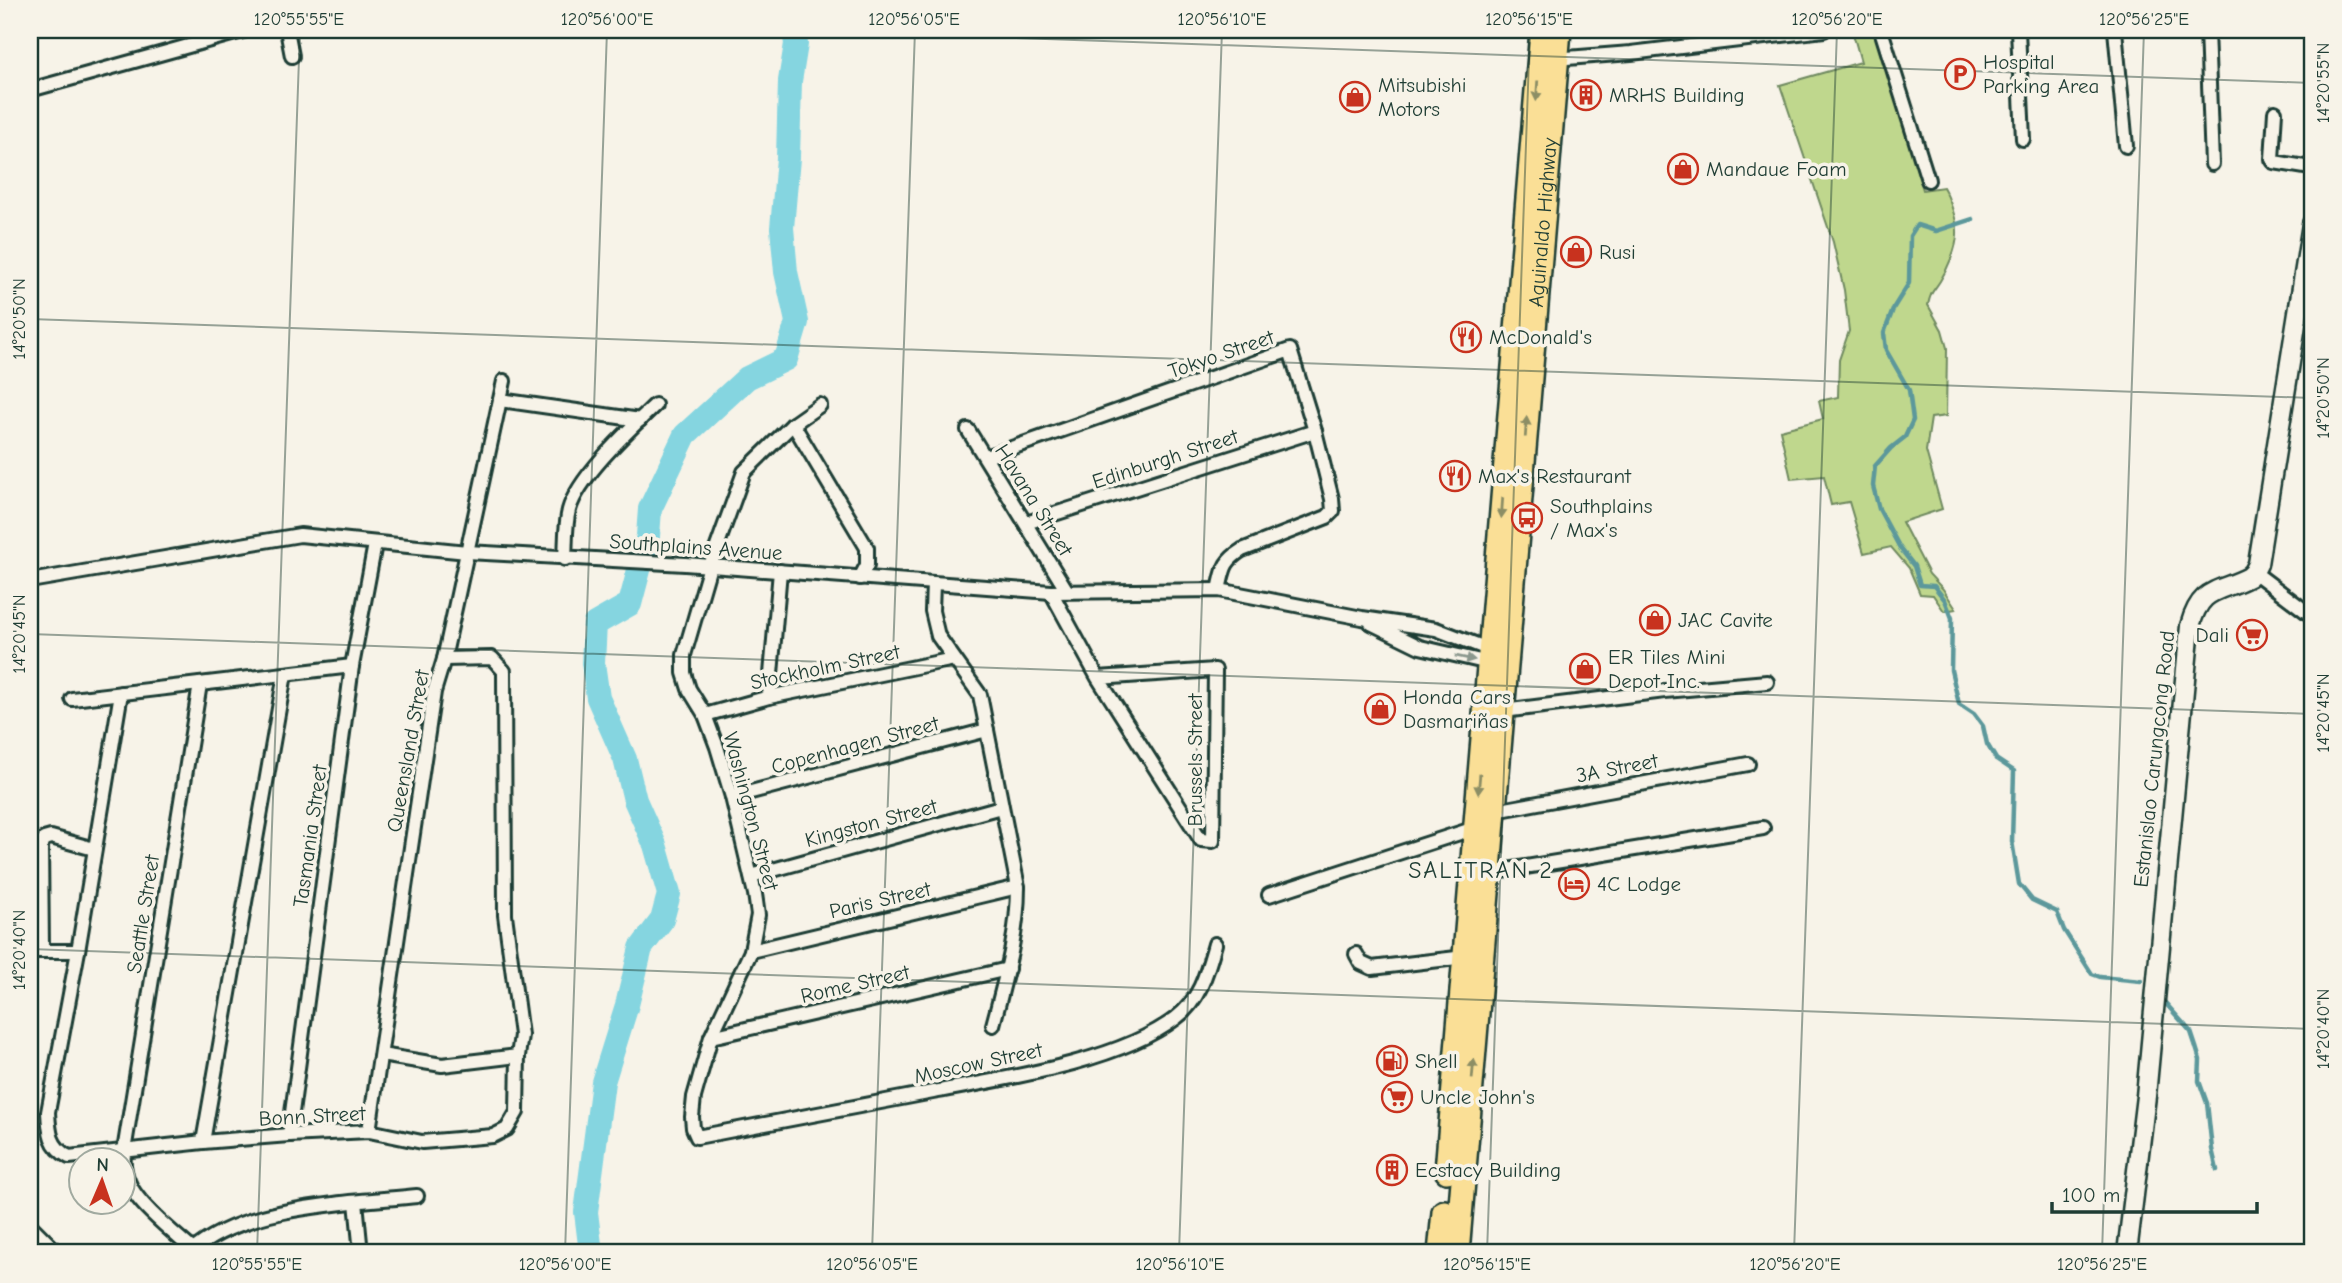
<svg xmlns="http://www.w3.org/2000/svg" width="2342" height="1283" viewBox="0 0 2342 1283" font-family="'Comic Neue',sans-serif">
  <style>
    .green { fill: #bfd78d; stroke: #6f8a60; stroke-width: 2 }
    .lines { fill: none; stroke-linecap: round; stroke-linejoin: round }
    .stream { stroke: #5c989b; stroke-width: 4.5 }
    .river { stroke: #85d5e0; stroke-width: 24 }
    .street-casing { stroke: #1f3d34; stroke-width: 18 }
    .secondary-casing { stroke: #1f3d34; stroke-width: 23 }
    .highway-casing { stroke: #1f3d34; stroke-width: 28 }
    .street { stroke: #f7f3e8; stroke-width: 12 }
    .secondary { stroke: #f7f3e8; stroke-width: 18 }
    .highway { stroke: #fadf96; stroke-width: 23 }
    .oneway { fill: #8c8e65 }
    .oneway2 { fill: #8b988e }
    .ticks { fill: none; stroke: #1f3d34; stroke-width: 2; stroke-opacity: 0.45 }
    .labels { text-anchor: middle; stroke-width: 7; stroke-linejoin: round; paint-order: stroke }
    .poi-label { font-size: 21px; fill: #1f3d34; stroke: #f7f3e8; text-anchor: start }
    .street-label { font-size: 21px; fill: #1f3d34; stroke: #f7f3e8 }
    .quarter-label { font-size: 24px; letter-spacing: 2px; fill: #1f3d34; stroke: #f7f3e8 }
    .neatline { fill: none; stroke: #1f3d34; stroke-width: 2.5 }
    .ticks-label { font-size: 18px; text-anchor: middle; fill: #1f3d34 }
  </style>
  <rect width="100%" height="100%" fill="#f7f3e8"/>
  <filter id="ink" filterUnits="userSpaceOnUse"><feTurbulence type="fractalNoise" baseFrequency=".0143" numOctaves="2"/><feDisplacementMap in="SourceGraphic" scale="14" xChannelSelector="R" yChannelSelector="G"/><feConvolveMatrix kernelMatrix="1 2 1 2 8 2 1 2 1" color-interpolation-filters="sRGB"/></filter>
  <g filter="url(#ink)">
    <!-- green -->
    <path class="green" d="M 1852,30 L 1876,30 L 1923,190 L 1943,187 C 1949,197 1958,222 1957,234 C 1957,248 1947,270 1940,281 C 1933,292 1931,291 1928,305 L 1942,330 L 1947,348 L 1946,416 L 1931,418 L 1926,451 L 1942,509 L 1902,522 L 1929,574 L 1943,589 L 1956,609 L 1944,611 L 1933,595 L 1920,594 L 1909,568 L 1891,547 L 1864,553 L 1849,502 L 1831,505 L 1824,476 L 1791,479 L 1780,430 L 1823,419 L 1819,401 L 1838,397 L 1839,360 L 1849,331 L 1844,290 L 1833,242 L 1780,85 L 1861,62 Z"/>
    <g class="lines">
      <!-- stream -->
      <g class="stream">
        <polyline points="1973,219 1936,231 1917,225 1910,236 1909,283 1894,307 1884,333 1886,350 1909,390 1913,420 1905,437 1891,448 1875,466 1873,486 1879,509 1900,548 1914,566 1920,585 1934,586 1945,600 1952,618 1951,670 1959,704 1974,714 1983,726 1987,744 1996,759 2014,771 2012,841 2019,884 2032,900 2057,912 2064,930 2092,974 2100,977 2141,981"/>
        <polyline points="2160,997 2191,1032 2196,1047 2200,1060 2199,1081 2207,1103 2212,1149 2217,1170"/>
      </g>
      <!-- river -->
      <polyline class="river" points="591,1253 586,1212 603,1082 627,1005 641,948 662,920 669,894 655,845 635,800 625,759 598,698 593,663 595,624 630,604 648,536 650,509 685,435 747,378 786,359 797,322 786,272 782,228 788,158 790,81 796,44 794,30"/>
      <!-- street casing -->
      <g class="street-casing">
        <g id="street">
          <polyline points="287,30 292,56"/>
          <polyline points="1881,30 1928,180"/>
          <polyline points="2018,30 2023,139"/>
          <polyline points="2115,30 2126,146"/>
          <polyline points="2207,30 2212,164"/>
          <polyline points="1554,59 1631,53 1824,30"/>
          <polyline points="30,90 246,30"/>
          <polyline points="2275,112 2272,159 2274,162 2305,167 2312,167"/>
          <polyline points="500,400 640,420"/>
          <path d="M 820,405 L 793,424 L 744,472 L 710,566 L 684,655 L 684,673 L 689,689 L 705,715 L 717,747 L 732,797 L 755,894 L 758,915 L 751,951 L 711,1037 L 694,1097 L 692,1117 L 693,1128 L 697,1137 C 775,1122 854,1107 933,1092 C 1003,1079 1119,1062 1176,1018 C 1200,1000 1207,972 1215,944"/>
          <polyline points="793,424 867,548 867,565 860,578"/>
          <polyline points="968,430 1067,591"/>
          <path d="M 986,457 L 1290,350 L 1315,431 L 1332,499 L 1333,511 L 1327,517 L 1242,550 C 1223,562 1224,569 1219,590"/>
          <polyline points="1026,523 1315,431"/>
          <path d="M 565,559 C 566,543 565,525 569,510 C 578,477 630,429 655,405"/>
          <polyline points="2254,572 2312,616"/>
          <polyline points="30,581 300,535 467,552 685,564 1051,592 1219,590 1362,618 1436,629 1493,651"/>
          <path d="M 933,584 L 932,611 L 938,636 L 980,695 L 1018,887 C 1018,935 1005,979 993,1025"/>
          <polyline points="1051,592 1098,678 1201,840 1213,841 1215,670 1098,678"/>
          <polyline points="1371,623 1420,647 1489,663 1492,661"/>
          <path d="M 121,693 L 78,951 L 48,1112 C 49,1132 50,1147 69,1157 L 203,1142 L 289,1135 L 369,1131 L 422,1142 L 493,1136 L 507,1129 L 517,1112 L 518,1056 L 521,1035 L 505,915 L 504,671 L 492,658 L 444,659"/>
          <polyline points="769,697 780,571"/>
          <polyline points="72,699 352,666"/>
          <polyline points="1500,708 1511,710 1665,691 1767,682"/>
          <polyline points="705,715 769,697 954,659"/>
          <polyline points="732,797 987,730"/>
          <polyline points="1494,810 1506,809 1748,764"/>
          <polyline points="1489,870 1501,871 1763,828"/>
          <polyline points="751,876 1001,807"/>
          <polyline points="1269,895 1475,828"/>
          <polyline points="42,949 41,844 44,839 51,837 94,849"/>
          <polyline points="30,951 78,951"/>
          <polyline points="751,951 1018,887"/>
          <polyline points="1356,954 1361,963 1372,968 1465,957"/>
          <polyline points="711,1037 1008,969"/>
          <polyline points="381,1055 442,1065 518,1056"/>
          <polyline points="369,1131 434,692 444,659 504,381"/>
          <polyline points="289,1135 352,666 375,544"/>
          <polyline points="203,1142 285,674"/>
          <polyline points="356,1202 361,1253"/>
          <polyline points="30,1225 58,1253"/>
          <path d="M 193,1250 C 175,1234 137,1204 129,1183 C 124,1173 123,1162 124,1151 L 200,684"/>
          <path d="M 190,1253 C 243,1205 349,1203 417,1196"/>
        </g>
      </g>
      <!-- secondary casing -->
      <g class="secondary-casing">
        <path id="secondary" d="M 2127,1253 L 2146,1096 L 2190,626 C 2201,586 2218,593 2249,577 L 2254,572 L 2258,564 L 2312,224"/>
      </g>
      <!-- highway casing -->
      <g class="highway-casing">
        <g id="highway">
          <polyline points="1447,1171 1542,30"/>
          <polyline points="1440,1253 1444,1212"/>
          <path id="s1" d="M 1457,1253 L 1559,30"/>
        </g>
      </g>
      <!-- street -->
      <use href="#street" class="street"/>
      <!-- secondary -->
      <use href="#secondary" class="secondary"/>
      <!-- highway -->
      <use href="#highway" class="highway"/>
    </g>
    <!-- one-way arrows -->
    <defs><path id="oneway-solid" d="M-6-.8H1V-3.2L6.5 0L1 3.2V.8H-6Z" transform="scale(1.75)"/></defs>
    <g class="oneway">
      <use href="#oneway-solid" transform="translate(1537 91) rotate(94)"/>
      <use href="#oneway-solid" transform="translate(1526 427) rotate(-86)"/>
      <use href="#oneway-solid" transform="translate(1502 508) rotate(94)"/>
      <use href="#oneway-solid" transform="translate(1479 784) rotate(95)"/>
      <use href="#oneway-solid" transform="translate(1473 1069) rotate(-85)"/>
    </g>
    <use class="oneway2" href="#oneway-solid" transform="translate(1465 658) rotate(12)"/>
  </g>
  <!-- ticks -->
  <path class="ticks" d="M 789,30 L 2312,83M 30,319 L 2312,398M 30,634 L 2312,714M 30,949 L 2312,1029M 257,1253 L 300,30M 565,1253 L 607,30M 872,1253 L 915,30M 1179,1253 L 1222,30M 1487,1253 L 1530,30M 1794,1253 L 1837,30M 2102,1253 L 2144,30"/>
  <!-- icons -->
  <defs>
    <g id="parking-ring" transform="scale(1.575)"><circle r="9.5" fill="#f7f3e8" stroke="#c8321e" stroke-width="1.5"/><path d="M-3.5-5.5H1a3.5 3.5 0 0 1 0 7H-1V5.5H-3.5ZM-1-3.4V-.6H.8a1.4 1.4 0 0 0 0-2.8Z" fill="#c8321e"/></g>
    <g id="building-ring" transform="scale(1.575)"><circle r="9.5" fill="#f7f3e8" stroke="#c8321e" stroke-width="1.5"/><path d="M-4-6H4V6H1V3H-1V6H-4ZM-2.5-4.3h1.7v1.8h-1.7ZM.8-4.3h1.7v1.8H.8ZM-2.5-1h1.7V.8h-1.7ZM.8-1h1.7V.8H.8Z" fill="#c8321e"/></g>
    <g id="shop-ring" transform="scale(1.575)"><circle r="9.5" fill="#f7f3e8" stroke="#c8321e" stroke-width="1.5"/><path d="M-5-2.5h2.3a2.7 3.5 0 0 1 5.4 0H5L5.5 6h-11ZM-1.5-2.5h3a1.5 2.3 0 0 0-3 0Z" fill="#c8321e"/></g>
    <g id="restaurant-ring" transform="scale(1.575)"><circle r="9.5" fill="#f7f3e8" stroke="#c8321e" stroke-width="1.5"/><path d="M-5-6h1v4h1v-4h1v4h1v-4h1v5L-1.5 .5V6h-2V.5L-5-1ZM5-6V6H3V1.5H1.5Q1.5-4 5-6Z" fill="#c8321e"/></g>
    <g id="bus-ring" transform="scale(1.575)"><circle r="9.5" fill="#f7f3e8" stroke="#c8321e" stroke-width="1.5"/><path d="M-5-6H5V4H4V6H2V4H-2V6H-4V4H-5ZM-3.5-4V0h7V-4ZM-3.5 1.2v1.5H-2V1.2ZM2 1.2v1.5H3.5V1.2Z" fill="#c8321e"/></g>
    <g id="supermarket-ring" transform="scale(1.575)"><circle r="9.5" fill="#f7f3e8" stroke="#c8321e" stroke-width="1.5"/><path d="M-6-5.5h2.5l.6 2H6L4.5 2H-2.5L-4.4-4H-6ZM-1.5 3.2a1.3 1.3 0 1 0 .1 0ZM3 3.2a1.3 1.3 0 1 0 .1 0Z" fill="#c8321e"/></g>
    <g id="hotel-ring" transform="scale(1.575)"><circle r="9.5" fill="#f7f3e8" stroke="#c8321e" stroke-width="1.5"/><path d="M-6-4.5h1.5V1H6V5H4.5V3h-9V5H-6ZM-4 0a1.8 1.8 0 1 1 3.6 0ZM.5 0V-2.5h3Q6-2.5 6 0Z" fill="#c8321e"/></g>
    <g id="fuel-ring" transform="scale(1.575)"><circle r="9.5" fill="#f7f3e8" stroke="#c8321e" stroke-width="1.5"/><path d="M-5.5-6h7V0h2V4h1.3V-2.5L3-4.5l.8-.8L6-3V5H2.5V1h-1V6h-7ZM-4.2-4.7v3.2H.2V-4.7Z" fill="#c8321e"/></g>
  </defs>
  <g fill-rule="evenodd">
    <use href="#parking-ring" x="1960" y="74"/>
    <use href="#building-ring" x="1586" y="95"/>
    <use href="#shop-ring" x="1355" y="97"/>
    <use href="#shop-ring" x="1683" y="169"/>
    <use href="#shop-ring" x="1576" y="252"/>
    <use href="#restaurant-ring" x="1466" y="337"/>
    <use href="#restaurant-ring" x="1455" y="476"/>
    <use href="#bus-ring" x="1527" y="518"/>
    <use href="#shop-ring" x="1655" y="620"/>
    <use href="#supermarket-ring" x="2252" y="635"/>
    <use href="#shop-ring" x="1585" y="669"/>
    <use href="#shop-ring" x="1380" y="709"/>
    <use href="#hotel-ring" x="1574" y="884"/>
    <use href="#fuel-ring" x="1392" y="1061"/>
    <use href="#supermarket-ring" x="1397" y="1097"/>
    <use href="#building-ring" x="1392" y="1170"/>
  </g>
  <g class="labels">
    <!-- poi labels -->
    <g class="poi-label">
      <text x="1983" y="69">Hospital<tspan x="1983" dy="24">Parking Area</tspan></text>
      <text x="1378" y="92">Mitsubishi<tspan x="1378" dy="24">Motors</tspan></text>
      <text x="1609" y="102">MRHS Building</text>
      <text x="1706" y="176">Mandaue Foam</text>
      <text x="1599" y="259">Rusi</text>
      <text x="1489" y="344">McDonald's</text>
      <text x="1478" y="483">Max's Restaurant</text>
      <text x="1550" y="513">Southplains<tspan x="1550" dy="24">/ Max's</tspan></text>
      <text x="1678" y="627">JAC Cavite</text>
      <text x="2229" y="642" text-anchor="end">Dali</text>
      <text x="1608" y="664">ER Tiles Mini<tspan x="1608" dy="24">Depot Inc.</tspan></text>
      <text x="1403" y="704">Honda Cars<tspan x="1403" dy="24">Dasmariñas</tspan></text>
      <text x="1597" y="891">4C Lodge</text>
      <text x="1415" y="1068">Shell</text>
      <text x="1420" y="1104">Uncle John's</text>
      <text x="1415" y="1177">Ecstacy Building</text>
    </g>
    <!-- street labels -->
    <g class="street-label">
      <text dy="7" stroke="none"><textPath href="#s1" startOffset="1034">Aguinaldo Highway</textPath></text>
      <text transform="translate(1221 354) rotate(-19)" y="7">Tokyo Street</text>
      <text transform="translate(1165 459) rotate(-18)" y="7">Edinburgh Street</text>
      <text transform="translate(1034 500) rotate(58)" y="7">Havana Street</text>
      <text transform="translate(696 547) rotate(4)" y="7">Southplains Avenue</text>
      <text transform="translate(825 667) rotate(-12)" y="7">Stockholm Street</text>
      <text transform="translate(855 745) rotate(-15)" y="7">Copenhagen Street</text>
      <text transform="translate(408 751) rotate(-80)" y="7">Queensland Street</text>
      <text transform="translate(2154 759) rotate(-84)" y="7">Estanislao Carungcong Road</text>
      <text transform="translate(1195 760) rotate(-90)" y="7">Brussels Street</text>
      <text transform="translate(1617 768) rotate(-11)" y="7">3A Street</text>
      <text transform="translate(751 811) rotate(75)" y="7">Washington Street</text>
      <text transform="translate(871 823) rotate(-15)" y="7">Kingston Street</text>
      <text transform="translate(310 836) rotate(-82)" y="7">Tasmania Street</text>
      <text transform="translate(880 900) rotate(-13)" y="7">Paris Street</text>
      <text transform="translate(143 914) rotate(-81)" y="7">Seattle Street</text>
      <text transform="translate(855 984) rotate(-13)" y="7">Rome Street</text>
      <text transform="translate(978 1063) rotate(-12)" y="7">Moscow Street</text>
      <text transform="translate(312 1116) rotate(-3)" y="7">Bonn Street</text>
    </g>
    <!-- quarter labels -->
    <g class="quarter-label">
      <text x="1481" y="878">SALITRAN 2</text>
    </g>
  </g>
  <!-- margin -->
  <rect width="2342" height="1283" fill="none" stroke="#f7f3e8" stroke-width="77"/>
  <!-- north arrow -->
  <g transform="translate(102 1181) rotate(2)"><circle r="33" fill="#f7f3e8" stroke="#a1aaa0" stroke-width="2"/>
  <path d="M0-5L12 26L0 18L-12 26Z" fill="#c8321e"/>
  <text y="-10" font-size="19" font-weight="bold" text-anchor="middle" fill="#1f3d34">N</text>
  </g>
  <!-- scale -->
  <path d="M2052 1202v10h205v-10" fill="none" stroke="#1f3d34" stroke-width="3.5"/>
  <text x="2062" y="1202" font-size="21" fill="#1f3d34" stroke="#f7f3e8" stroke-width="5" paint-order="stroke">100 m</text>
  <rect x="38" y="38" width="2266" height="1206" class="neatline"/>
  <g class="ticks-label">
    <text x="299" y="25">120°55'55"E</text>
    <text x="607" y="25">120°56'00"E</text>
    <text x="914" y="25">120°56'05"E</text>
    <text x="1222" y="25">120°56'10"E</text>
    <text x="1529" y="25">120°56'15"E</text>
    <text x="1837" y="25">120°56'20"E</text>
    <text x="2144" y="25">120°56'25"E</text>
    <text transform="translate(2323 83) rotate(-90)" y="6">14°20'55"N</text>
    <text transform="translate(19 319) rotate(-90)" y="6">14°20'50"N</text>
    <text transform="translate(2323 398) rotate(-90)" y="6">14°20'50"N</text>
    <text transform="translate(19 634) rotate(-90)" y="6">14°20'45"N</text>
    <text transform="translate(2323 713) rotate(-90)" y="6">14°20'45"N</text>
    <text transform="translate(19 950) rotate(-90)" y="6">14°20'40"N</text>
    <text transform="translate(2323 1029) rotate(-90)" y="6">14°20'40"N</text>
    <text x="257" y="1270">120°55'55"E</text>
    <text x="565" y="1270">120°56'00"E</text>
    <text x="872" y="1270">120°56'05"E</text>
    <text x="1180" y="1270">120°56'10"E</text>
    <text x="1487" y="1270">120°56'15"E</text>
    <text x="1795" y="1270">120°56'20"E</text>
    <text x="2102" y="1270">120°56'25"E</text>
  </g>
</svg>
